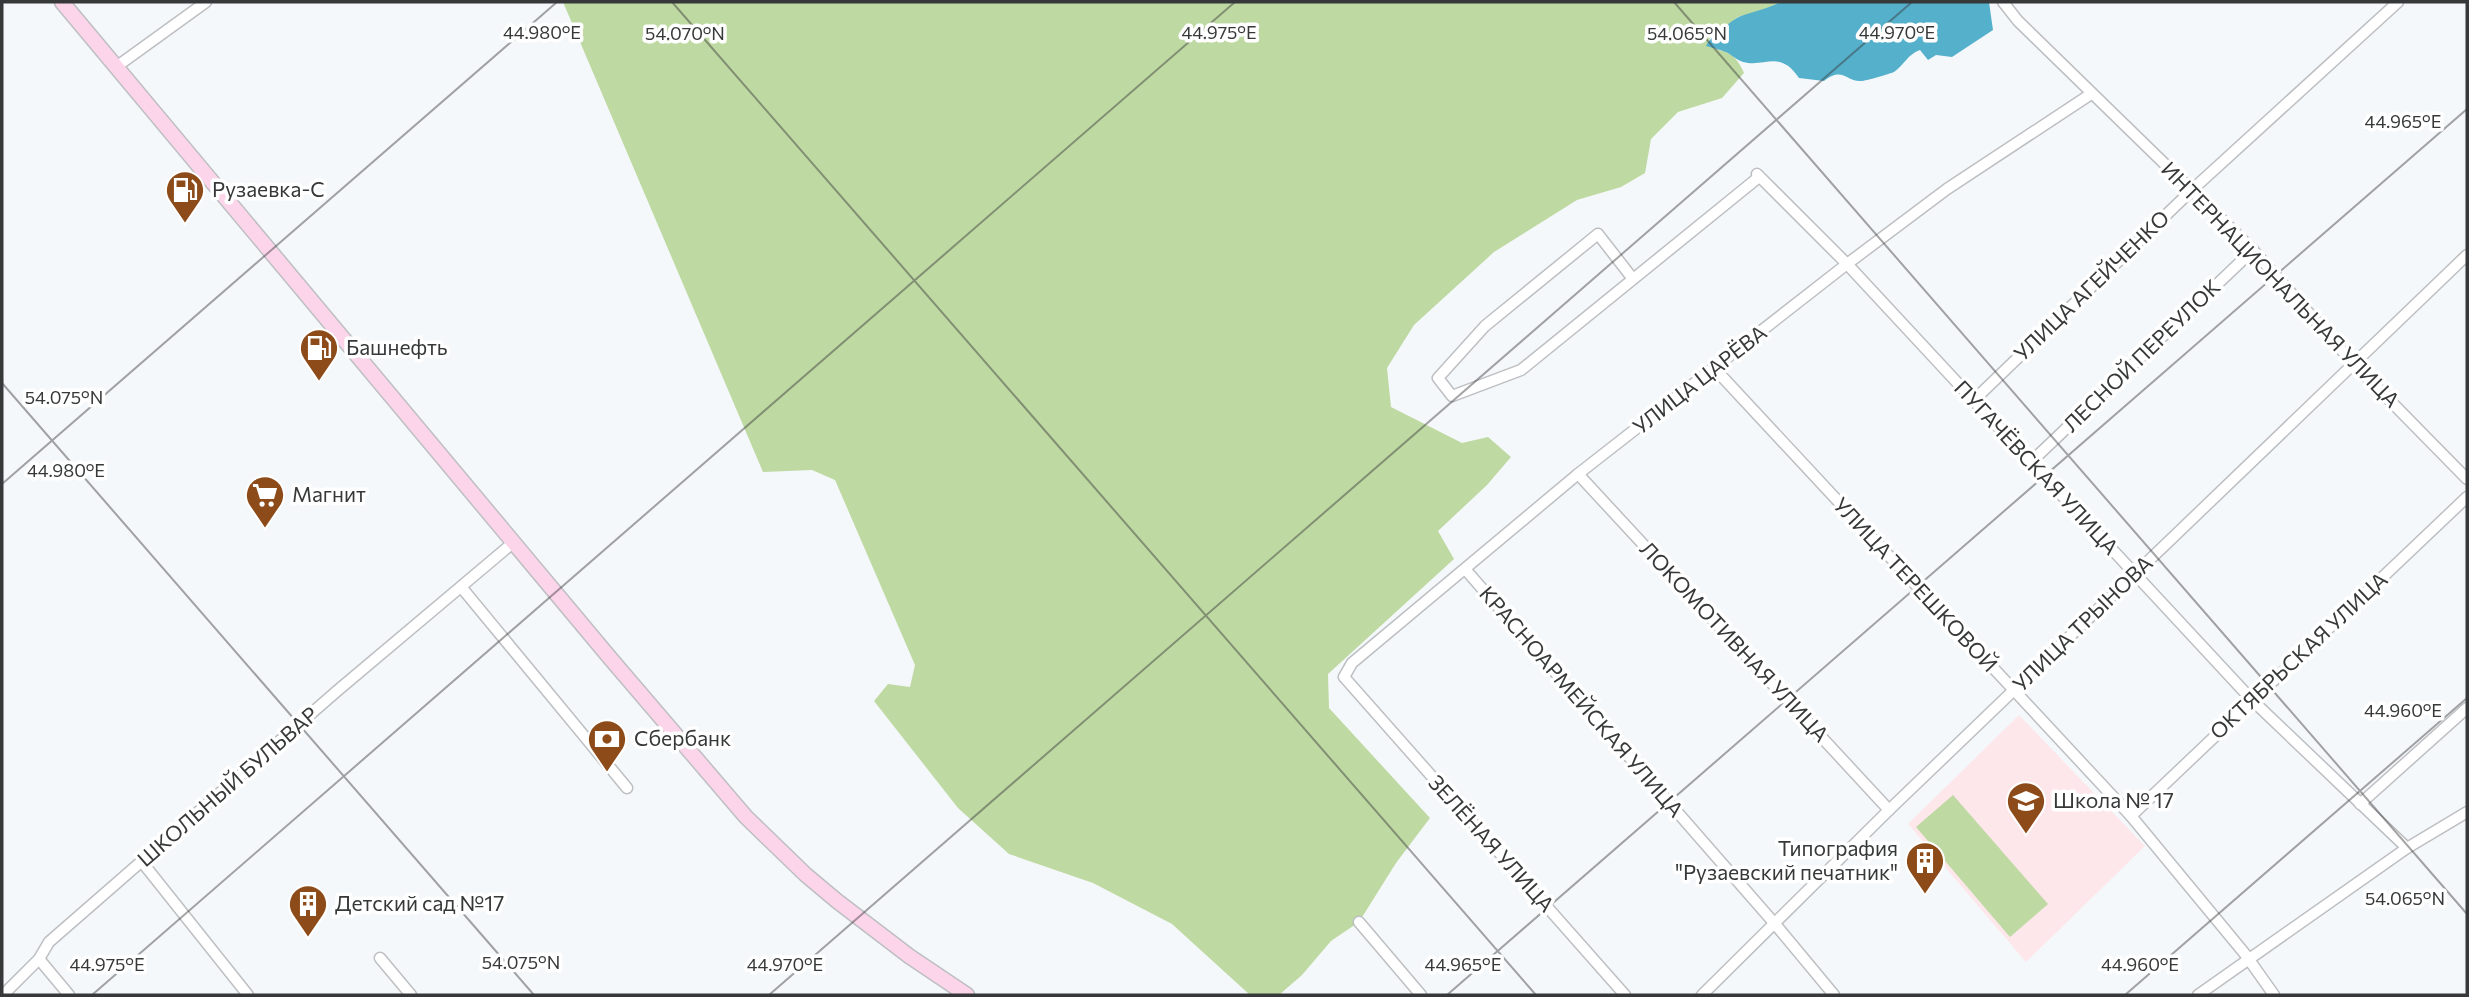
<svg xmlns="http://www.w3.org/2000/svg" width="2469" height="997" viewBox="0 0 2469 997" font-family="Commissioner,sans-serif">
  <style>
    .education { fill: #fde7ea }
    .green { fill: #bed9a2 }
    .water { fill: #55b0cb }
    .lines { fill: none; stroke-linecap: round; stroke-linejoin: round }
    .street-casing { stroke: #bdbfc2; stroke-width: 13 }
    .secondary-casing { stroke: #bdbfc2; stroke-width: 17 }
    .street { stroke: #fff; stroke-width: 10 }
    .secondary { stroke: #fcd5ea; stroke-width: 14 }
    .ticks { fill: none; stroke: #373839; stroke-width: 2; stroke-opacity: 0.45 }
    .labels { text-anchor: middle; stroke-width: 7; stroke-linejoin: round; paint-order: stroke }
    .poi-label { font-size: 21px; fill: #373839; stroke: #fff; text-anchor: start }
    .street-label { font-size: 21px; fill: #373839; stroke: #fff }
    .ticks-label { font-size: 18px; text-anchor: middle; fill: #373839; stroke: #fff; stroke-width: 7; stroke-linejoin: round; paint-order: stroke }
  </style>
  <rect width="100%" height="100%" fill="#f5f8fa"/>
  <!-- education -->
  <polygon class="education" points="2019,715 2145,846 2026,962 1908,824"/>
  <!-- green -->
  <g class="green">
    <path d="M 563,2 L 1780,2 L 1764,10 L 1738,17 L 1709,39 L 1719,50 C 1732,52 1739,61 1744,73 L 1722,98 L 1678,112 L 1651,139 L 1645,173 L 1621,187 L 1577,200 L 1494,252 L 1414,325 L 1387,368 L 1391,407 L 1462,443 L 1488,437 L 1511,457 L 1487,485 L 1438,531 L 1454,559 L 1328,674 L 1329,708 L 1430,818 L 1396,863 L 1359,922 L 1331,941 L 1302,975 L 1279,995 L 1250,995 L 1172,924 L 1093,883 L 1009,854 L 958,808 L 874,701 L 888,684 L 910,687 L 915,665 L 835,480 L 812,470 L 763,472 Z"/>
    <polygon points="1953,795 2048,904 2010,937 1916,827"/>
  </g>
  <!-- water -->
  <path class="water" d="M 1780,2 L 1989,2 L 1993,30 L 1952,57 L 1936,55 L 1928,60 L 1920,50 C 1908,54 1904,65 1894,72 C 1889,74 1866,81 1861,81 C 1846,82 1843,66 1824,81 L 1799,78 C 1780,49 1765,68 1743,62 C 1737,60 1733,56 1728,53 C 1722,50 1713,48 1706,46 C 1709,38 1733,19 1741,16 C 1755,11 1767,9 1780,2 Z"/>
  <g class="lines">
    <!-- street casing -->
    <g class="street-casing">
      <g id="street">
        <polyline points="2003,2 2018,21 2253,250 2354,364 2467,479"/>
        <polyline points="116,67 206,2"/>
        <polyline points="1757,174 1847,264 2252,700 2407,848"/>
        <polyline points="1633,279 1598,234 1485,326 1438,378 1452,396 1521,370 1759,177"/>
        <polyline points="1715,369 2131,816 2245,954 2274,995"/>
        <polyline points="1973,401 2193,189 2398,2"/>
        <polyline points="2031,462 2253,250"/>
        <polyline points="1578,474 1889,810"/>
        <polyline points="1465,569 1775,924 1834,995"/>
        <polyline points="462,588 627,788"/>
        <polyline points="2360,804 2467,708"/>
        <polyline points="2131,816 2467,497"/>
        <polyline points="142,862 248,995"/>
        <polyline points="1359,922 1421,995"/>
        <polyline points="380,958 411,995"/>
        <polyline points="39,959 69,995"/>
        <polyline points="3,995 39,959 49,942 337,691 514,542"/>
        <polyline points="1625,995 1344,677 1352,663 1578,474 1847,264 1947,189 2091,94"/>
        <polyline points="1702,995 1889,810 2467,255"/>
        <polyline points="2198,995 2407,848 2467,812"/>
      </g>
    </g>
    <!-- secondary casing -->
    <g class="secondary-casing">
      <polyline id="secondary" points="62,2 610,658 746,817 806,875 837,901 909,956 967,995"/>
    </g>
    <!-- street -->
    <use href="#street" class="street"/>
    <!-- secondary -->
    <use href="#secondary" class="secondary"/>
  </g>
  <!-- ticks -->
  <path class="ticks" d="M 672,2 L 1536,995M 1674,2 L 2467,914M 2,383 L 534,995M 2,484 L 557,2M 92,995 L 1235,2M 769,995 L 1912,2M 1447,995 L 2467,109M 2125,995 L 2467,698"/>
  <!-- icons -->
  <defs>
    <g id="fuel-pin" transform="scale(2.0125)"><path d="M0 17L-7.5 6A9.5 9.5 0 1 1 7.5 6Z" fill="#8d4b1a" stroke="#fff"/><path d="M-5.5-6h7V0h2V4h1.3V-2.5L3-4.5l.8-.8L6-3V5H2.5V1h-1V6h-7ZM-4.2-4.7v3.2H.2V-4.7Z" fill="#fff"/></g>
    <g id="supermarket-pin" transform="scale(2.0125)"><path d="M0 17L-7.5 6A9.5 9.5 0 1 1 7.5 6Z" fill="#8d4b1a" stroke="#fff"/><path d="M-6-5.5h2.5l.6 2H6L4.5 2H-2.5L-4.4-4H-6ZM-1.5 3.2a1.3 1.3 0 1 0 .1 0ZM3 3.2a1.3 1.3 0 1 0 .1 0Z" fill="#fff"/></g>
    <g id="bank-pin" transform="scale(2.0125)"><path d="M0 17L-7.5 6A9.5 9.5 0 1 1 7.5 6Z" fill="#8d4b1a" stroke="#fff"/><path d="M-6-4H6V4H-6ZM0-2.3a2.3 2.3 0 1 0 0 4.6a2.3 2.3 0 1 0 0-4.6Z" fill="#fff"/></g>
    <g id="school-pin" transform="scale(2.0125)"><path d="M0 17L-7.5 6A9.5 9.5 0 1 1 7.5 6Z" fill="#8d4b1a" stroke="#fff"/><path d="M0-5L7-2L0 1L-7-2ZM-4 1L0 2.5L4 1V4Q0 6-4 4Z" fill="#fff"/></g>
    <g id="building-pin" transform="scale(2.0125)"><path d="M0 17L-7.5 6A9.5 9.5 0 1 1 7.5 6Z" fill="#8d4b1a" stroke="#fff"/><path d="M-4-6H4V6H1V3H-1V6H-4ZM-2.5-4.3h1.7v1.8h-1.7ZM.8-4.3h1.7v1.8H.8ZM-2.5-1h1.7V.8h-1.7ZM.8-1h1.7V.8H.8Z" fill="#fff"/></g>
  </defs>
  <g fill-rule="evenodd">
    <use href="#fuel-pin" x="185" y="190"/>
    <use href="#fuel-pin" x="319" y="348"/>
    <use href="#supermarket-pin" x="265" y="495"/>
    <use href="#bank-pin" x="607" y="739"/>
    <use href="#school-pin" x="2026" y="801"/>
    <use href="#building-pin" x="1925" y="861"/>
    <use href="#building-pin" x="308" y="904"/>
  </g>
  <g class="labels">
    <!-- poi labels -->
    <g class="poi-label">
      <text x="212" y="197">Рузаевка-С</text>
      <text x="346" y="355">Башнефть</text>
      <text x="292" y="502">Магнит</text>
      <text x="634" y="746">Сбербанк</text>
      <text x="2053" y="808">Школа № 17</text>
      <text x="1898" y="856" text-anchor="end">Типография<tspan x="1898" dy="24">"Рузаевский печатник"</tspan></text>
      <text x="335" y="911">Детский сад №17</text>
    </g>
    <!-- street labels -->
    <g class="street-label">
      <text transform="translate(2280 285) rotate(46)" y="7">ИНТЕРНАЦИОНАЛЬНАЯ УЛИЦА</text>
      <text transform="translate(2092 286) rotate(-44)" y="7">УЛИЦА АГЕЙЧЕНКО</text>
      <text transform="translate(2142 356) rotate(-44)" y="7">ЛЕСНОЙ ПЕРЕУЛОК</text>
      <text transform="translate(1700 380) rotate(-38)" y="7">УЛИЦА ЦАРЁВА</text>
      <text transform="translate(2036 468) rotate(47)" y="7">ПУГАЧЁВСКАЯ УЛИЦА</text>
      <text transform="translate(1915 585) rotate(47)" y="7">УЛИЦА ТЕРЕШКОВОЙ</text>
      <text transform="translate(2083 624) rotate(-44)" y="7">УЛИЦА ТРЫНОВА</text>
      <text transform="translate(1734 642) rotate(47)" y="7">ЛОКОМОТИВНАЯ УЛИЦА</text>
      <text transform="translate(2299 656) rotate(-43)" y="7">ОКТЯБРЬСКАЯ УЛИЦА</text>
      <text transform="translate(1581 702) rotate(49)" y="7">КРАСНОАРМЕЙСКАЯ УЛИЦА</text>
      <text transform="translate(228 787) rotate(-41)" y="7">ШКОЛЬНЫЙ БУЛЬВАР</text>
      <text transform="translate(1491 844) rotate(48)" y="7">ЗЕЛЁНАЯ УЛИЦА</text>
    </g>
  </g>
  <g class="ticks-label">
    <text x="542" y="39">44.980°E</text>
    <text x="1219" y="39">44.975°E</text>
    <text x="1897" y="39">44.970°E</text>
    <text x="685" y="40">54.070°N</text>
    <text x="1687" y="40">54.065°N</text>
    <text x="2403" y="128">44.965°E</text>
    <text x="64" y="404">54.075°N</text>
    <text x="66" y="477">44.980°E</text>
    <text x="2403" y="717">44.960°E</text>
    <text x="2405" y="905">54.065°N</text>
    <text x="521" y="969">54.075°N</text>
    <text x="107" y="971">44.975°E</text>
    <text x="785" y="971">44.970°E</text>
    <text x="1463" y="971">44.965°E</text>
    <text x="2140" y="971">44.960°E</text>
  </g>
  <!-- border -->
  <rect width="2469" height="997" fill="none" stroke="#373839" stroke-width="7"/>
</svg>
